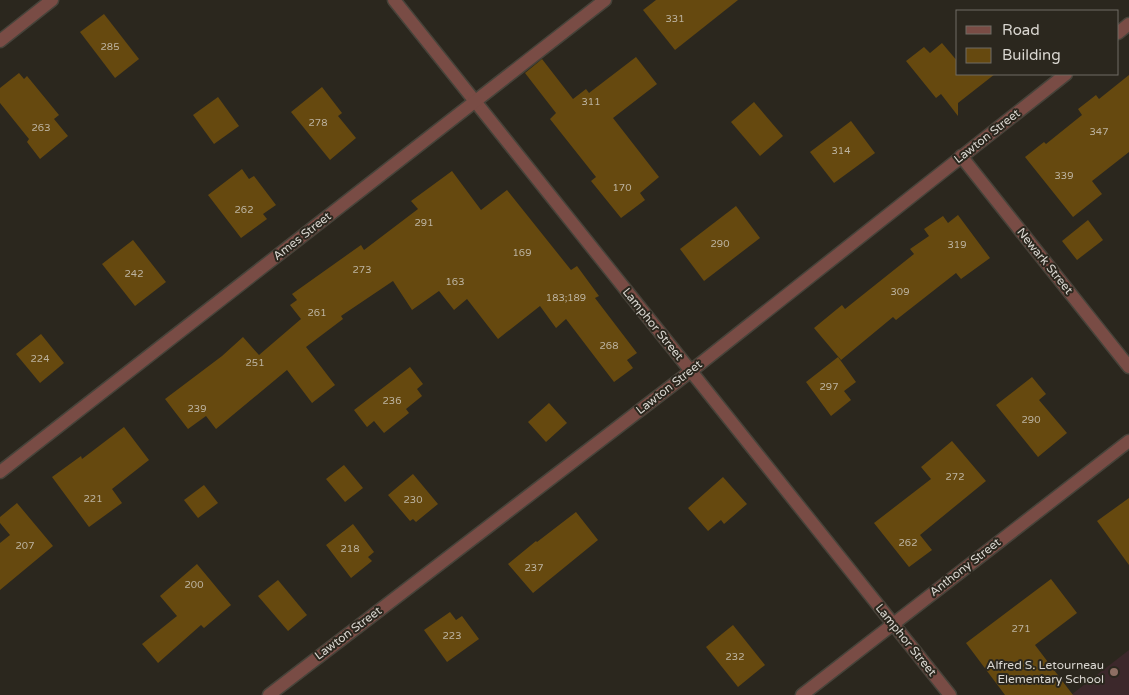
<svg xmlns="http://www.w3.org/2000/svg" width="1129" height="695" viewBox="0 0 1129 695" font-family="'Varela Round',sans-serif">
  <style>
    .education { fill: #3c282b }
    .building { fill: #66490f }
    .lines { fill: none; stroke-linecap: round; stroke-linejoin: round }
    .minor-casing { stroke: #47433a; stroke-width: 15 }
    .minor { stroke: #794c45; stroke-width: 12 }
    .education-dot { fill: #8d6e63; stroke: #2b271e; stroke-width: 2 }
    .labels { text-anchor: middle; stroke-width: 4; stroke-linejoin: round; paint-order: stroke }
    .number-label { font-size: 10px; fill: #bcb3a0 }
    .street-label { font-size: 12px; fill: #d9d6d0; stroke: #2b271e }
    .poi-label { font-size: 12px; fill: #d9d6d0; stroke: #2b271e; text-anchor: end }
  </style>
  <rect width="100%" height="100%" fill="#2b271e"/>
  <!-- education -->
  <polygon class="education" points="1129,650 1129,695 1071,695"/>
  <!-- building -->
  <g class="building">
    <polygon points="656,0 738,0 675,50 643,10"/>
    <polygon points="104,14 139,59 115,78 80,32"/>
    <polygon points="942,43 958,62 958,74 995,74 958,103 958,116 941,94 936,98 906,61 924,47 930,53"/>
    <polygon points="636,57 657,84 613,118 659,177 640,193 645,200 621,218 591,181 596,177 550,119 556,113 525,73 542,59 573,99 586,89 589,93"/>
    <polygon points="19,73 24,79 27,76 59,115 54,119 68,136 40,159 27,142 29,139 0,103 0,88"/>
    <polygon points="1129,75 1129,152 1092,181 1102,194 1073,217 1025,157 1044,142 1046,144 1082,115 1078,109 1096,95 1099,99"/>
    <polygon points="322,87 342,113 338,116 356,138 330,160 291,112"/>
    <polygon points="218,97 239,126 214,144 193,115"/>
    <polygon points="754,102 783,136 760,156 731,122"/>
    <polygon points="851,121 875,153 834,183 810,152"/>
    <polygon points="242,169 249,179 254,176 276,205 263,214 267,219 241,238 208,195"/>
    <polygon points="452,171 481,210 507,190 571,270 577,266 599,296 595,298 637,353 627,360 633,368 614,382 566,319 556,328 540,306 498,339 467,299 454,310 439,291 412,310 393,281 341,316 343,319 306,347 335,385 312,403 287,370 216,429 206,416 188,429 165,399 222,356 243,337 259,355 301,319 290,305 297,300 292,294 361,245 364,250 418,209 411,201"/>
    <polygon points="736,206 760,238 704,281 680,249"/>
    <polygon points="958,215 990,258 961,279 956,273 896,320 893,317 841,360 814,328 842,305 845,309 914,254 910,249 929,236 924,229 943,216 948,223"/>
    <polygon points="1088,220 1103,240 1077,260 1062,241"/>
    <polygon points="133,240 166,282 135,306 102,264"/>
    <polygon points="41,334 64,363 40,383 16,354"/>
    <polygon points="838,357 856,382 844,391 851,400 831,416 806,382"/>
    <polygon points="410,367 423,384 417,389 422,396 406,409 409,413 384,433 374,421 367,427 354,410"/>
    <polygon points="1032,377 1046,394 1039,400 1067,433 1038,457 996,405"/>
    <polygon points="549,403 567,423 546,442 528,422"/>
    <polygon points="124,427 149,460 112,489 122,503 89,527 52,477 81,456 82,459"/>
    <polygon points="952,441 986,481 920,535 932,550 909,567 874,523 931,479 921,467"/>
    <polygon points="344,465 363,488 345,502 326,479"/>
    <polygon points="413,474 438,504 416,522 413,519 410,521 388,495"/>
    <polygon points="723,477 747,504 724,524 721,520 708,531 688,508"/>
    <polygon points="204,485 218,503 198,518 184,500"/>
    <polygon points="1129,498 1129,565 1097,521"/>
    <polygon points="17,503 53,546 0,590 0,543 10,535 0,523 0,517"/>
    <polygon points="576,512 598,540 533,593 508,564 536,541 537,542"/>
    <polygon points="353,524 374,552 368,557 372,561 351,578 326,545"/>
    <polygon points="197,564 231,605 204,628 201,625 158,663 142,644 177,616 160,596"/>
    <polygon points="1051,579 1077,613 1035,645 1073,695 1005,695 966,643"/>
    <polygon points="278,580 307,615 288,631 258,596"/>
    <polygon points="450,612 456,620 462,616 479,639 447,662 424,630"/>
    <polygon points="733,625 765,665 738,687 706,647"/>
  </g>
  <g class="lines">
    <!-- minor casing -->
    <g class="minor-casing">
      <g id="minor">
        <polyline points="394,0 950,695"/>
        <polyline points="1118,33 1129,24"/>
        <polyline points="0,41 52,0"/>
        <polyline points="961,156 1129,367"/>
        <polyline points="0,472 605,0"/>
        <polyline points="269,695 691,371 1066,74"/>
        <polyline points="802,695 1129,441"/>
      </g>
    </g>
    <!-- minor -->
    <use href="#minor" class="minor"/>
  </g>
  <!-- markers -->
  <circle class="education-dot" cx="1114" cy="672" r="5"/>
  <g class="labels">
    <!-- number labels -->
    <g class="number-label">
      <text x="675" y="22">331</text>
      <text x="110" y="50">285</text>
      <text x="591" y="105">311</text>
      <text x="318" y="126">278</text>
      <text x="41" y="131">263</text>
      <text x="1099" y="135">347</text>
      <text x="841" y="154">314</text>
      <text x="1064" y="179">339</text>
      <text x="622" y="191">170</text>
      <text x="244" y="213">262</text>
      <text x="424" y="226">291</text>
      <text x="720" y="247">290</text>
      <text x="957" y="248">319</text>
      <text x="522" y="256">169</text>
      <text x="362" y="273">273</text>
      <text x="134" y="277">242</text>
      <text x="455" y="285">163</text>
      <text x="900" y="295">309</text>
      <text x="566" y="301">183;189</text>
      <text x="317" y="316">261</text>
      <text x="609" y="349">268</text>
      <text x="40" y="362">224</text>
      <text x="255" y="366">251</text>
      <text x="829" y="390">297</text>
      <text x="392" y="404">236</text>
      <text x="197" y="412">239</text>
      <text x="1031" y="423">290</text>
      <text x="955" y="480">272</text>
      <text x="93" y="502">221</text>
      <text x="413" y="503">230</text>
      <text x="908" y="546">262</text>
      <text x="25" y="549">207</text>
      <text x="350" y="552">218</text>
      <text x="534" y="571">237</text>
      <text x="194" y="588">200</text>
      <text x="1021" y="632">271</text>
      <text x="452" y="639">223</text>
      <text x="735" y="660">232</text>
    </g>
    <!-- street labels -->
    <g class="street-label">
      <text transform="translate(987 136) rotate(-38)" y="4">Lawton Street</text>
      <text transform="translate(302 236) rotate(-38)" y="4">Ames Street</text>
      <text transform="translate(1045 261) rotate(51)" y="4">Newark Street</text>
      <text transform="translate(653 324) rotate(51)" y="4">Lamphor Street</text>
      <text transform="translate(669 387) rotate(-38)" y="4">Lawton Street</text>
      <text transform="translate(965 567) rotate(-38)" y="4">Anthony Street</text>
      <text transform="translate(348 633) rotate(-37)" y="4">Lawton Street</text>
      <text transform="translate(906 640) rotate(51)" y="4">Lamphor Street</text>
    </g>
    <!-- poi labels -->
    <g class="poi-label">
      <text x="1104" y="669">Alfred S. Letourneau<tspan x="1104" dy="14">Elementary School</tspan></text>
    </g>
  </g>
  <!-- legend -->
  <rect x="956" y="10" width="162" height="65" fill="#2b271e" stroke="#716d65"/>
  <rect x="966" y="26" width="25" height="8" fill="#794c45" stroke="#716d65"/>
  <text x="1002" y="35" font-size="15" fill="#d9d6d0">Road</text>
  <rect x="966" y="48" width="25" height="15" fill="#66490f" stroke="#716d65"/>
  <text x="1002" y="60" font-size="15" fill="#d9d6d0">Building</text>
</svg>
